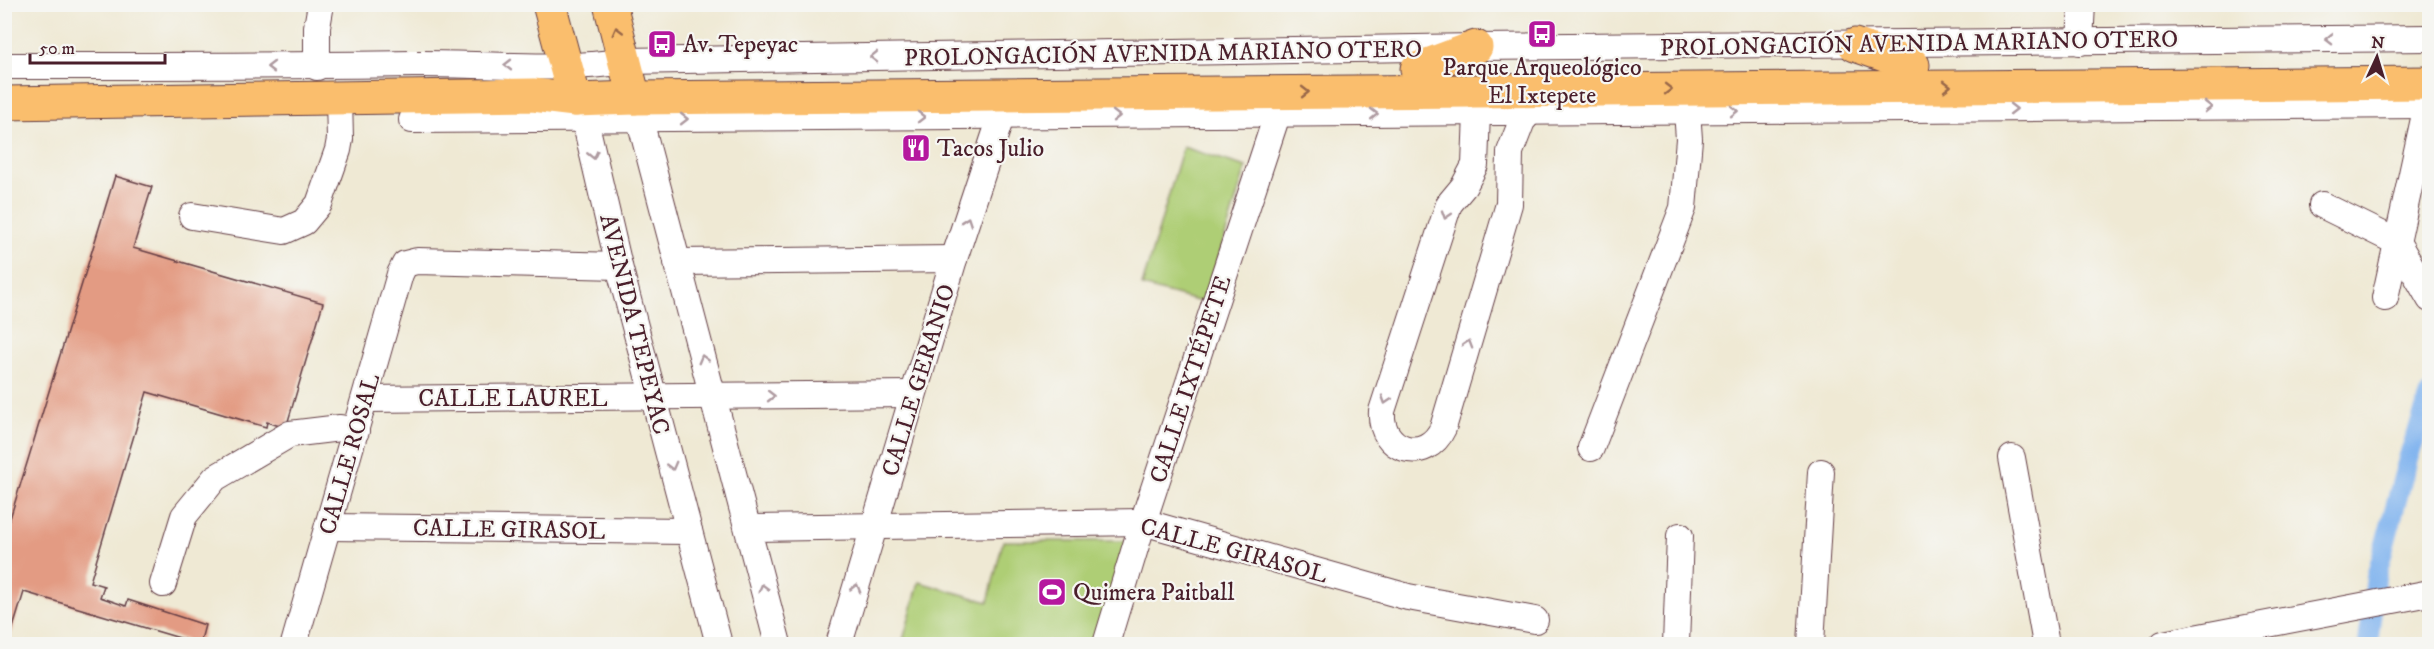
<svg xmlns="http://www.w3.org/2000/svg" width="2434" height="649" viewBox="0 0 2434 649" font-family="'IM FELL DW Pica',serif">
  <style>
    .green { fill: #aece75; stroke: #7c7650; stroke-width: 1.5 }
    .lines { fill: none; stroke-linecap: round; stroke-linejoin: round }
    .canal { stroke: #83b5ef; stroke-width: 20 }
    .building { fill: #e39b83 }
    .minor-casing { stroke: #633d44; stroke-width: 28 }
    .major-casing { stroke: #633d44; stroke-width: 35 }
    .minor { stroke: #fff; stroke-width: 26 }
    .major { stroke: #fabe6d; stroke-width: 33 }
    .oneway { stroke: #996749 }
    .oneway2 { stroke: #ae9aa0 }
    .labels { text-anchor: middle; stroke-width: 4.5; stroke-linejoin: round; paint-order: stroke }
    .street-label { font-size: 24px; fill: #4a1f2b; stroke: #f6f6f2 }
    .poi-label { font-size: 24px; fill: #4a1f2b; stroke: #f6f6f2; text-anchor: start }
  </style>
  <rect width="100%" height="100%" fill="#f6f6f2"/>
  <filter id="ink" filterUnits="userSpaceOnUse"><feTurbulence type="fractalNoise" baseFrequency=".0167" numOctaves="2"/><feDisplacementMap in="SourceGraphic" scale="12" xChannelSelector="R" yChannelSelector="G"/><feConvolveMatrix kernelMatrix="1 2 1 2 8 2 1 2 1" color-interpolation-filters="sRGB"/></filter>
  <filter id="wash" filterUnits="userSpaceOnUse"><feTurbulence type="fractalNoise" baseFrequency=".008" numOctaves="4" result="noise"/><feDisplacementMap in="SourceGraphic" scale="24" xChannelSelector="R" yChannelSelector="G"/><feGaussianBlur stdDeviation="1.35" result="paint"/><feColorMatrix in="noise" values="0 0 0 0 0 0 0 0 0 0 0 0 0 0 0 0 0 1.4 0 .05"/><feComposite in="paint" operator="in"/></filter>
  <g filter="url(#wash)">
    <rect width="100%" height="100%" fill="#efe9d4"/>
    <!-- green -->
    <g class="green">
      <polygon points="1183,147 1246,167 1205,303 1142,286"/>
      <polygon points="1003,541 1129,541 1096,644 902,644 919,582 988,602"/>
    </g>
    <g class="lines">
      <!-- canal -->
      <polyline class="canal" points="2368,644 2376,577 2408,459 2430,395"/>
    </g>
    <g id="blocks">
      <!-- building -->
      <polygon class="building" points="115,176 152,187 133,248 323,303 286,428 267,422 266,427 147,392 90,582 104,586 100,597 126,606 128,600 205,625 200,644 24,592 8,644 4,644 4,538"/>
    </g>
  </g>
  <g filter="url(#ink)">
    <use href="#blocks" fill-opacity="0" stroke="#633d44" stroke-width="1.5"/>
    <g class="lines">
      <!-- minor casing -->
      <g class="minor-casing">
        <g id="minor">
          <polyline points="2080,42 2082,4"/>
          <path d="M 4,66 C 141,66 277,66 413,64 C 484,63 555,72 626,61 L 1476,47 L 2430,38"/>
          <polyline points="317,67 317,27 321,4"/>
          <polyline points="576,103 588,133 619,266 719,644"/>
          <polyline points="636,105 778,644"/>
          <path d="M 1477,113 L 1475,165 L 1464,186 L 1449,204 L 1382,411 C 1379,451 1426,465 1443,428 L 1509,204 L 1510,152 L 1522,121 L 1529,113"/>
          <polyline points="412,120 2430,105"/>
          <polyline points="2322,205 2397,242 2430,299"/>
          <polyline points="192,216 284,231 304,222 319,204 338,150 340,139 339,98"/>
          <polyline points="677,262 954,259"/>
          <polyline points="2385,298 2427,105"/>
          <polyline points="365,399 912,394"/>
          <polyline points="1591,448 1683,208 1689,139 1687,111"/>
          <polyline points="2012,458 2046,644"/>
          <polyline points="328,527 689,531"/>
          <polyline points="748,528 1143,522 1408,597 1535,620"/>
          <polyline points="163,584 184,516 215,478 290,434 340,428 356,431"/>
          <polyline points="294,644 400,274 405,264 417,261 619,266"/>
          <polyline points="839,644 954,259 1001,117"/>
          <polyline points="1106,644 1143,522 1277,115"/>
          <polyline points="1676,644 1680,536"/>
          <polyline points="1811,644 1821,472"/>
          <polyline points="2163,644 2430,593"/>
        </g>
      </g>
      <!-- major casing -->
      <g class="major-casing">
        <g id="major">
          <polyline points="549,4 575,100"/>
          <polyline points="610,4 634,98"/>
          <polyline points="1855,45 1913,65"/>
          <polyline points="1417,69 1476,47"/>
          <polyline points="4,103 533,95 575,100 634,98 2430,83"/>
        </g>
      </g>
      <!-- minor -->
      <use href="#minor" class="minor"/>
      <!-- major -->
      <use href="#major" class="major"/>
    </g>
    <!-- one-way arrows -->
    <defs><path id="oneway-chevron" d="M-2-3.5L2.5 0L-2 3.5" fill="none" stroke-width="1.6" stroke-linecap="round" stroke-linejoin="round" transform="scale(1.5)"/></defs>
    <g class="oneway">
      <use href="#oneway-chevron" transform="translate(617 31) rotate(-105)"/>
      <use href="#oneway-chevron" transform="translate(1947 86)"/>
      <use href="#oneway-chevron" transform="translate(1668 89)"/>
      <use href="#oneway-chevron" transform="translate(1305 92)"/>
    </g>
    <g class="oneway2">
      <use href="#oneway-chevron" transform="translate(2329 39) rotate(179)"/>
      <use href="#oneway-chevron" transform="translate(874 57) rotate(179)"/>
      <use href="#oneway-chevron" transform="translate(508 65) rotate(180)"/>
      <use href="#oneway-chevron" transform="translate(271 67) rotate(-180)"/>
      <use href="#oneway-chevron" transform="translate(2208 107)"/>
      <use href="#oneway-chevron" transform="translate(2013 109)"/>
      <use href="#oneway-chevron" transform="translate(1734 111)"/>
      <use href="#oneway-chevron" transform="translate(1374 114) rotate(-1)"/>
      <use href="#oneway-chevron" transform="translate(1116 116)"/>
      <use href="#oneway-chevron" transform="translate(921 117)"/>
      <use href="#oneway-chevron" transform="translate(684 119)"/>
      <use href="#oneway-chevron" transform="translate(593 155) rotate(77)"/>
      <use href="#oneway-chevron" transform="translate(1446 215) rotate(108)"/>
      <use href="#oneway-chevron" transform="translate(967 221) rotate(-71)"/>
      <use href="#oneway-chevron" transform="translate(1468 344) rotate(-73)"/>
      <use href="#oneway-chevron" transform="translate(703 359) rotate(-105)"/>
      <use href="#oneway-chevron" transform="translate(771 396)"/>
      <use href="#oneway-chevron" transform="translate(1386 400) rotate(108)"/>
      <use href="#oneway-chevron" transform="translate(672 466) rotate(75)"/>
      <use href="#oneway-chevron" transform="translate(763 588) rotate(-105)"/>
      <use href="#oneway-chevron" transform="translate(856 588) rotate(-74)"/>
    </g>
  </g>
  <!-- icons -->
  <defs>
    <g id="bus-square" transform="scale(1.5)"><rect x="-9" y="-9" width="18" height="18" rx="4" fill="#b5179e" stroke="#f6f6f2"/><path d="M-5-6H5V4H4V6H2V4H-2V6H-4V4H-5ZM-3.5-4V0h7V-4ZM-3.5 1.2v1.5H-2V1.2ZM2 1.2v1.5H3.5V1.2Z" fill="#fff"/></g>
    <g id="restaurant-square" transform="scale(1.5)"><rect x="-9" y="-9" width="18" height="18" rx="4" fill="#b5179e" stroke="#f6f6f2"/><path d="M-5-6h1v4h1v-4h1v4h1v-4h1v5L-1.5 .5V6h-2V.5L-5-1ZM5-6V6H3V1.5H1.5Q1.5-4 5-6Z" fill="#fff"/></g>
    <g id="stadium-square" transform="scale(1.5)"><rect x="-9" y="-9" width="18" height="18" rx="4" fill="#b5179e" stroke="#f6f6f2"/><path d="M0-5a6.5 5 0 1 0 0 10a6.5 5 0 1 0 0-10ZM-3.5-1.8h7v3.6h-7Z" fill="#fff"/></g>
  </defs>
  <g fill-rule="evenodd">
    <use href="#bus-square" x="1542" y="34"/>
    <use href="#bus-square" x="662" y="44"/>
    <use href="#restaurant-square" x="916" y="148"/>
    <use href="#stadium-square" x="1052" y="592"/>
  </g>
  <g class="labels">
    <!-- street labels -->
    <g class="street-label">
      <text transform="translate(1919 43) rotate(-1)" y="8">PROLONGACIÓN AVENIDA MARIANO OTERO</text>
      <text transform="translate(1163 53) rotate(-1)" y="8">PROLONGACIÓN AVENIDA MARIANO OTERO</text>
      <text transform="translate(635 324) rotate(76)" y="8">AVENIDA TEPEYAC</text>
      <text transform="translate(1190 379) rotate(-72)" y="8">CALLE IXTÉPETE</text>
      <text transform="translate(918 380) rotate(-73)" y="8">CALLE GERANIO</text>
      <text x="513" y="406">CALLE LAUREL</text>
      <text transform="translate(349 454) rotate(-74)" y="8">CALLE ROSAL</text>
      <text transform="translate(509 529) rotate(1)" y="8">CALLE GIRASOL</text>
      <text transform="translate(1234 550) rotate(15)" y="8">CALLE GIRASOL</text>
    </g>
    <!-- poi labels -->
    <g class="poi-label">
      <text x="683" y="52">Av. Tepeyac</text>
      <text x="1542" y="75" text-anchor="middle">Parque Arqueológico<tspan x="1542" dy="28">El Ixtepete</tspan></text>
      <text x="937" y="156">Tacos Julio</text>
      <text x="1073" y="600">Quimera Paitball</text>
    </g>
  </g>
  <!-- margin -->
  <rect width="2434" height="649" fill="none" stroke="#f6f6f2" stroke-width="24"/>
  <!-- north arrow -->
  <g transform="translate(2377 57) rotate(4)" stroke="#f6f6f2" stroke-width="4.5" paint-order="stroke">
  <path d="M0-4.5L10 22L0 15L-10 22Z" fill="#4a1f2b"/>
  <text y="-9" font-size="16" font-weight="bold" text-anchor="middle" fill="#4a1f2b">N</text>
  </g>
  <!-- scale -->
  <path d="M30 54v9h135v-9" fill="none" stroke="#4a1f2b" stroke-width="3"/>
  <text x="39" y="54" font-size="18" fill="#4a1f2b" stroke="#f6f6f2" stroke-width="4.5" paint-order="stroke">50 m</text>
</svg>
